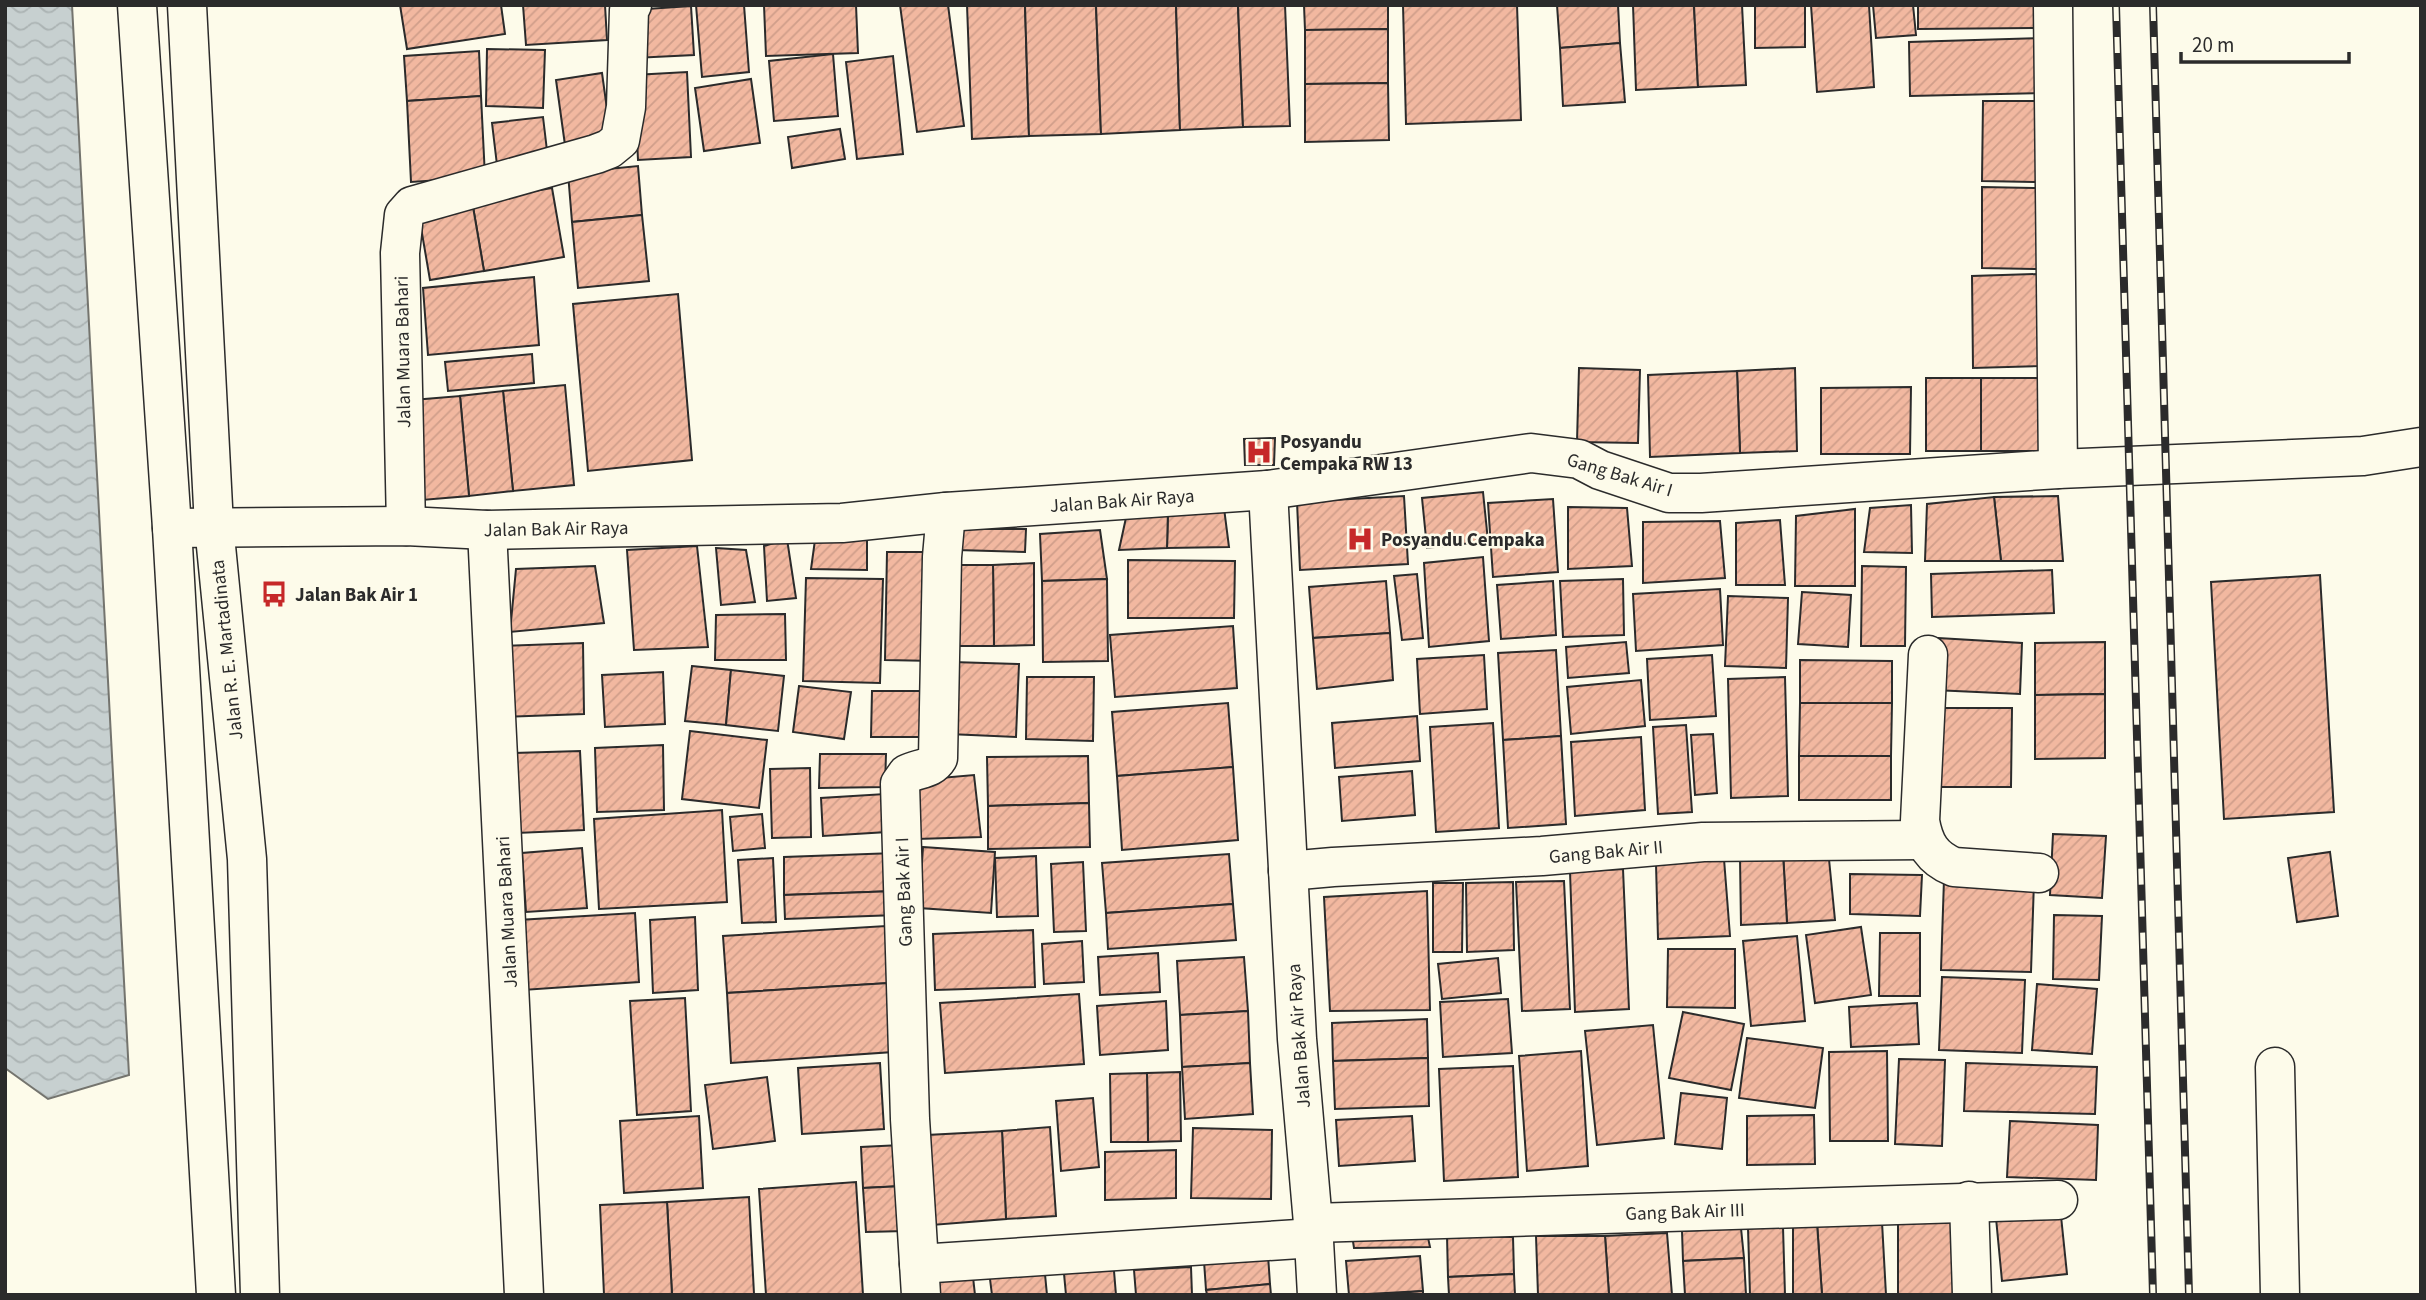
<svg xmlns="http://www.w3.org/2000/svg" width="2426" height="1300" viewBox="0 0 2426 1300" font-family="'Source Sans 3',sans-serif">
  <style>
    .water { fill: url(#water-waves); stroke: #74746e; stroke-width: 2 }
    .building { fill: url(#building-hatch); stroke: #2b2b2b; stroke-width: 2 }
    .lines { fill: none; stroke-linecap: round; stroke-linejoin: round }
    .minor-casing { stroke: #2b2b2b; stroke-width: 41 }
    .trunk-casing { stroke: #2b2b2b; stroke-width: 41 }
    .minor { stroke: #fdfbea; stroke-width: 38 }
    .trunk { stroke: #fdfbea; stroke-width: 38 }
    .rail-casing { stroke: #2b2b2b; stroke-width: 8 }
    .rail { stroke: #fdfbea; stroke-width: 5; stroke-dasharray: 16; stroke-linecap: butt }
    .labels { text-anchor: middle; stroke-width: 5; stroke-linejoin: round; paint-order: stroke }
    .street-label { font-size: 19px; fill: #2b2b2b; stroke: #fdfbea }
    .poi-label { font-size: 19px; font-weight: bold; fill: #2b2b2b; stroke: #fdfbea; text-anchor: start }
  </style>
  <defs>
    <pattern id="water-waves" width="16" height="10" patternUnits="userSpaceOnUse" patternTransform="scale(1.75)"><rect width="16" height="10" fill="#c7d0d0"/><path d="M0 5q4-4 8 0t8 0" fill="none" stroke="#abb3b3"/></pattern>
    <pattern id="building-hatch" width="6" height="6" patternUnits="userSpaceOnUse" patternTransform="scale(1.75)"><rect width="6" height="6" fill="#f2b8a0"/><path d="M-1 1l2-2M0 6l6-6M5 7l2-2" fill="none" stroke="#d09e8a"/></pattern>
  </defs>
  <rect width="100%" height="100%" fill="#fdfbea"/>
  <!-- water -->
  <polygon class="water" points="5,5 72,5 129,1075 48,1099 5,1068"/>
  <!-- building -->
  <g class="building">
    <polygon points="400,5 501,5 505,34 407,49"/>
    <polygon points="523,5 605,5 607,40 526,45"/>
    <polygon points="696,5 744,5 749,72 702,77"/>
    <polygon points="764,5 856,5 858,53 766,56"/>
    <polygon points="900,5 948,5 964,126 917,132"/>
    <polygon points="967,5 1025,5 1029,136 972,139"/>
    <polygon points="1025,5 1096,5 1101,134 1029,136"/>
    <polygon points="1096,5 1176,5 1180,130 1101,134"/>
    <polygon points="1176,5 1238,5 1243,127 1180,130"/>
    <polygon points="1238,5 1285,5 1290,126 1243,127"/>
    <polygon points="1304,5 1388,5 1388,29 1305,30"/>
    <polygon points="1403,5 1517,5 1521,120 1406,124"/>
    <polygon points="1557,5 1618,5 1620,43 1560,48"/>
    <polygon points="1633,5 1694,5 1698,87 1636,90"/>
    <polygon points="1694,5 1742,5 1746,85 1698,87"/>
    <polygon points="1755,5 1805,5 1805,47 1755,48"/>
    <polygon points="1811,5 1869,5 1874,87 1817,92"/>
    <polygon points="1873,5 1913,5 1916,35 1876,38"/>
    <polygon points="1918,5 2047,5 2047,28 1918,29"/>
    <polygon points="691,6 694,55 634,58 632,10"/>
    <polygon points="1388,29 1388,83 1305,84 1305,30"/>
    <polygon points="2041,38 2041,93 1910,96 1909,42"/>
    <polygon points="1620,43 1625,102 1563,106 1560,48"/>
    <polygon points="487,49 545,50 543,108 486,106"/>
    <polygon points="479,51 481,96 407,101 404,56"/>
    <polygon points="833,54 838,116 774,121 769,61"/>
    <polygon points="893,56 903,154 857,159 846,62"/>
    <polygon points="687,72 691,157 638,160 634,75"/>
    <polygon points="602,73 611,138 565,145 556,80"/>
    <polygon points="751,79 760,143 704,151 695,88"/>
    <polygon points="1388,83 1389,140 1305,142 1305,84"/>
    <polygon points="481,96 485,177 411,182 407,101"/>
    <polygon points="1983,101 2039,101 2039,182 1982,181"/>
    <polygon points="543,117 548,159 497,165 492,123"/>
    <polygon points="840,129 845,159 792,168 788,137"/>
    <polygon points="638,166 642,215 572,222 568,173"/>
    <polygon points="1982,187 2039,188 2038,269 1982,268"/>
    <polygon points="552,188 564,257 484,271 472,201"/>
    <polygon points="472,201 484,271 430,280 418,210"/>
    <polygon points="642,215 649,281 578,288 572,222"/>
    <polygon points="2038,274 2039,366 1973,368 1972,276"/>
    <polygon points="534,277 539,345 428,355 423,288"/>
    <polygon points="678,294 692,460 588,471 573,304"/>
    <polygon points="532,354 534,383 448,391 445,362"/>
    <polygon points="1579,368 1640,370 1638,443 1577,442"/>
    <polygon points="1795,368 1797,451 1740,453 1737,371"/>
    <polygon points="1737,371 1740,453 1650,457 1648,375"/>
    <rect x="1926" y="378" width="55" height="73"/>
    <polygon points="1981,378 2052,378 2051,451 1981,451"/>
    <polygon points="565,385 574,485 513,491 503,391"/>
    <polygon points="1911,387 1910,454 1821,454 1821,388"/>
    <polygon points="503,391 513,491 469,496 460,396"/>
    <polygon points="460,396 469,496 422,500 413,400"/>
    <polygon points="1275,438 1274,465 1245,465 1244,439"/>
    <polygon points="1483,492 1488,541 1427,548 1422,498"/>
    <polygon points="1404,496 1408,564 1300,570 1297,502"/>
    <polygon points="2058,496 2063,561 2001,561 1994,497"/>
    <polygon points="1994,497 2001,561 1925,561 1927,504"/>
    <polygon points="1553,499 1558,572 1493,577 1488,503"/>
    <polygon points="1911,505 1912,553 1864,552 1870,508"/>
    <polygon points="1568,507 1627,508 1632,566 1568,569"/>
    <polygon points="1224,508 1229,547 1167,548 1168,510"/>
    <polygon points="1855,509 1855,586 1795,586 1796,516"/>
    <polygon points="1168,510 1167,548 1119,550 1127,513"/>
    <polygon points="1780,520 1785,585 1736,585 1736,523"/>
    <polygon points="1720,521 1725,578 1643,583 1643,522"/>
    <polygon points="962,529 1026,529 1025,552 957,550"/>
    <polygon points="1100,530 1107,579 1042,581 1040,534"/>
    <polygon points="867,533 867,570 811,569 815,540"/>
    <polygon points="787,539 796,598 767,601 764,546"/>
    <polygon points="697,546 708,647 634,650 627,550"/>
    <polygon points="716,548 746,550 755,602 721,605"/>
    <polygon points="887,552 936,552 935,661 885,660"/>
    <polygon points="1483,557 1489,641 1429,647 1424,563"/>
    <polygon points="1128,560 1235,561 1234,618 1128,618"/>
    <polygon points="1034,563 1034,645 994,646 993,565"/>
    <polygon points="954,565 993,565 994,646 955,646"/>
    <polygon points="595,566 604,623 510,632 516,569"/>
    <polygon points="1862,566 1906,567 1905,646 1861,646"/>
    <polygon points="2052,570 2054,613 1932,617 1931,574"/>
    <polygon points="1417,574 1423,638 1402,640 1394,576"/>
    <polygon points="2320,575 2334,812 2224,819 2211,582"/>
    <polygon points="806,578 883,579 880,683 803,681"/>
    <polygon points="1107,579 1108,661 1043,662 1042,581"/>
    <polygon points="1623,579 1624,635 1563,637 1560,581"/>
    <polygon points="1386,581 1390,633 1313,638 1309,587"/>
    <polygon points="1553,581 1556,635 1501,639 1497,585"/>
    <polygon points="1720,589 1723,645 1636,651 1633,594"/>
    <polygon points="1802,592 1851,595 1848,647 1798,644"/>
    <polygon points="1728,596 1788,598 1786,668 1725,666"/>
    <polygon points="785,614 786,660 715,660 716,615"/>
    <polygon points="1233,626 1237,688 1115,697 1110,635"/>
    <polygon points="1390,633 1393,680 1317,689 1313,638"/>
    <polygon points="1938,638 2022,643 2020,694 1934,690"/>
    <polygon points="1626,642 1629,673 1568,678 1566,647"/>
    <polygon points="2105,642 2105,694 2035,695 2035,643"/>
    <polygon points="583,643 584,714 500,717 498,646"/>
    <polygon points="1556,650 1561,736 1503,740 1498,653"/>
    <polygon points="1484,655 1487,709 1420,714 1417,659"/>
    <polygon points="1712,655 1716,716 1650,720 1647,659"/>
    <polygon points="1800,660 1892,661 1892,703 1800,703"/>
    <polygon points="952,662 1019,664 1016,737 949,734"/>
    <polygon points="692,666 731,670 726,725 685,721"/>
    <polygon points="731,670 784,676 778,731 726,725"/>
    <polygon points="663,672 665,724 605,727 602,675"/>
    <polygon points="1027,677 1094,677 1093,741 1026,739"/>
    <polygon points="1785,677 1788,796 1731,798 1728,679"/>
    <polygon points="1641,680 1645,726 1571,734 1567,687"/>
    <polygon points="799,686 851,692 844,739 793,732"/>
    <polygon points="872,691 930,691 929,737 871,737"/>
    <polygon points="2105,694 2105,758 2035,759 2035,695"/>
    <polygon points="1228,703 1233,767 1117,776 1112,712"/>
    <polygon points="1800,703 1892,703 1891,756 1799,756"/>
    <polygon points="1931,708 2012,708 2011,787 1930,787"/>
    <polygon points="1417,716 1420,761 1335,768 1332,723"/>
    <polygon points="1493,723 1499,828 1436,832 1430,727"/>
    <polygon points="1686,725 1692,812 1658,814 1653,727"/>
    <polygon points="690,731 767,740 759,808 682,799"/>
    <polygon points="1713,734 1717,793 1695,795 1691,735"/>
    <polygon points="1561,736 1566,824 1508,828 1503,740"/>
    <polygon points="1641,737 1645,810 1575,816 1571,742"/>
    <polygon points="663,745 664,810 597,812 595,748"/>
    <polygon points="580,751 584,830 517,833 514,753"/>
    <polygon points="820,754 886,754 885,787 819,788"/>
    <polygon points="1088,756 1089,803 988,806 987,757"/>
    <rect x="1799" y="756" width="92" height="44"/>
    <polygon points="1233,767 1238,840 1122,850 1117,776"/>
    <polygon points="810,768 811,837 772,838 770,769"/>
    <polygon points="1412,771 1415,815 1342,821 1339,777"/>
    <polygon points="974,775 981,837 917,839 918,780"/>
    <polygon points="885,794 887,832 823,836 821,798"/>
    <polygon points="1089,803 1090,847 988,849 988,806"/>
    <polygon points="722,810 727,902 599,909 594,819"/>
    <polygon points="762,814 765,848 733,851 730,817"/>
    <polygon points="2053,834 2106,836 2102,898 2050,895"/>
    <polygon points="923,847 995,852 991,913 919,908"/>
    <polygon points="582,848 587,908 526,912 522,853"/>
    <polygon points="1828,849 1835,920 1787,923 1783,853"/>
    <polygon points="2330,852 2338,916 2297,922 2288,858"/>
    <polygon points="895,853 896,891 784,895 784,857"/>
    <polygon points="1783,853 1787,923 1741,925 1740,858"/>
    <polygon points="1229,854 1233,904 1106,913 1102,863"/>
    <polygon points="1036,856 1038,916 997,917 995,858"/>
    <polygon points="773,858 776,922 742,923 738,860"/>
    <polygon points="1724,859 1730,936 1658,939 1656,864"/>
    <polygon points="1083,862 1086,931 1054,932 1051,864"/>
    <polygon points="1623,869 1629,1009 1575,1012 1570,872"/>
    <polygon points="1850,874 1922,875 1920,916 1850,914"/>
    <polygon points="1944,879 2034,881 2031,972 1941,970"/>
    <polygon points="1564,881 1570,1009 1522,1011 1516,882"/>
    <polygon points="1513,882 1514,950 1467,952 1466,883"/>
    <polygon points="1433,883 1463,883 1462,952 1433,952"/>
    <polygon points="896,891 897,915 785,919 784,895"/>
    <polygon points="1427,891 1430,1010 1330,1011 1324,897"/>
    <polygon points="1233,904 1236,940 1108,949 1106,913"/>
    <polygon points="635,913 639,982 523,990 518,920"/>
    <polygon points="2054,915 2102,916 2099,980 2053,979"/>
    <polygon points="695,917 698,990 653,993 650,920"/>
    <polygon points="886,926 889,983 727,993 723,936"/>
    <polygon points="1861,927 1871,995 1815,1003 1806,935"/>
    <polygon points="1033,930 1035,987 935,990 933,934"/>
    <polygon points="1880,933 1920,933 1920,996 1879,996"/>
    <polygon points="1797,936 1805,1021 1751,1026 1743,941"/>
    <polygon points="1082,941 1084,982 1044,984 1042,944"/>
    <polygon points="1668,949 1735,949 1735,1008 1667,1007"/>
    <polygon points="1158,953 1160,992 1100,995 1098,957"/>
    <polygon points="1244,957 1248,1011 1180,1015 1177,961"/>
    <polygon points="1498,958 1501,993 1442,999 1438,964"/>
    <polygon points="1942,977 2025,980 2022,1053 1939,1050"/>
    <polygon points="889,983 893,1052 731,1063 727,993"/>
    <polygon points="2037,984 2097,989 2092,1054 2032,1050"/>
    <polygon points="1079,994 1084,1064 945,1073 940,1003"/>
    <polygon points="685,998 691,1111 637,1115 630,1001"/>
    <polygon points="1508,999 1512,1053 1443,1057 1440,1002"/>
    <polygon points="1166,1001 1168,1050 1100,1055 1097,1006"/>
    <polygon points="1917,1003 1919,1044 1851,1047 1849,1007"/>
    <polygon points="1248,1011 1250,1063 1182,1067 1180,1015"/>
    <polygon points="1683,1012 1744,1024 1731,1090 1669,1078"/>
    <polygon points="1427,1019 1428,1058 1333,1061 1332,1023"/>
    <polygon points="1653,1025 1664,1138 1597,1145 1585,1031"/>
    <polygon points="1747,1038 1823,1048 1815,1108 1739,1098"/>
    <polygon points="1581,1051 1588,1166 1527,1171 1519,1056"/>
    <polygon points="1887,1051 1888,1141 1830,1141 1829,1052"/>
    <polygon points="1428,1058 1429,1106 1335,1109 1333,1061"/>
    <polygon points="1899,1059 1945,1060 1942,1146 1895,1144"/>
    <polygon points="880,1063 884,1129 802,1134 798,1068"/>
    <polygon points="1250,1063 1253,1114 1185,1119 1182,1067"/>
    <polygon points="1966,1063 2097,1067 2095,1114 1964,1111"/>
    <polygon points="1513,1066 1518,1177 1444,1181 1439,1069"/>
    <polygon points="1180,1072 1181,1141 1148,1142 1147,1073"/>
    <polygon points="1147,1073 1148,1142 1111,1142 1110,1074"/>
    <polygon points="767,1077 775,1141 713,1149 705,1085"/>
    <polygon points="1681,1093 1727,1098 1722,1149 1675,1144"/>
    <polygon points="1093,1098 1099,1167 1061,1171 1056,1101"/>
    <polygon points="1814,1115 1815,1164 1747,1165 1747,1116"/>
    <polygon points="699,1116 703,1188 624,1193 620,1121"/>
    <polygon points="1412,1116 1415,1161 1339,1166 1336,1120"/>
    <polygon points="2010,1121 2098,1125 2096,1180 2007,1177"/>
    <polygon points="1050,1127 1056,1216 1006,1219 1002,1131"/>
    <polygon points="1193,1128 1272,1130 1271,1199 1191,1198"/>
    <polygon points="1002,1131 1006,1219 932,1225 927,1135"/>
    <polygon points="901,1145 903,1186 863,1188 861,1147"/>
    <polygon points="1176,1150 1176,1198 1105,1200 1105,1152"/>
    <polygon points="856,1182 863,1295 766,1295 759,1189"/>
    <polygon points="903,1186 905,1231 866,1232 863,1188"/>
    <polygon points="749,1197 754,1294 672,1295 667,1202"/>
    <polygon points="667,1202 672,1295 604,1295 600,1205"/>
    <polygon points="2061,1216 2067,1274 2002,1281 1996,1218"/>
    <polygon points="1960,1217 1965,1295 1898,1295 1898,1223"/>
    <polygon points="1882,1222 1886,1295 1822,1295 1817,1223"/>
    <polygon points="1817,1223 1822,1295 1793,1295 1793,1227"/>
    <polygon points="1783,1227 1785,1295 1750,1295 1748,1228"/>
    <polygon points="1741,1228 1744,1258 1683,1261 1682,1231"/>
    <polygon points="1427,1233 1430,1247 1354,1248 1352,1235"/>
    <polygon points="1667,1233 1672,1295 1609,1295 1605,1236"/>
    <polygon points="1447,1236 1513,1237 1514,1274 1448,1277"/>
    <polygon points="1536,1236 1605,1236 1609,1295 1538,1295"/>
    <polygon points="1268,1255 1270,1284 1206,1290 1204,1261"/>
    <polygon points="1420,1256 1423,1291 1349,1295 1346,1261"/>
    <polygon points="1744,1258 1746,1295 1685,1295 1683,1261"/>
    <polygon points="1113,1259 1116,1295 1066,1295 1063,1263"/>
    <polygon points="1044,1264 1047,1295 992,1295 989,1271"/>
    <polygon points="1191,1267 1192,1295 1136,1295 1134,1270"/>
    <polygon points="972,1268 975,1295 931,1295 929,1272"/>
    <polygon points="1514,1274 1515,1295 1449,1295 1448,1277"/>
    <polygon points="1270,1284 1271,1295 1207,1295 1206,1290"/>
    <polygon points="1423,1291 1423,1295 1374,1295"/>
  </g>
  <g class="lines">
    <!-- minor casing -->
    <g class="minor-casing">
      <g id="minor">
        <polyline points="2053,5 2058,469"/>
        <polyline points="1268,490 1297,1039 1313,1223 1317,1295"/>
        <polyline points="406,526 400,253 404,215 412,206 596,154 609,149 620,140 626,107 629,10 632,5"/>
        <polyline points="172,528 406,526 487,530 842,523 946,512 1268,490 1531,453 1579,459 1600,470 1669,493 1701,493 2058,469 2363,456 2421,447"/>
        <polyline points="487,530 524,1295"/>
        <path d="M 1928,655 L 1920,821 C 1924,844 1932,858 1954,867 L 2039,873"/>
        <polyline points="1288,871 1333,867 1542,856 1703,842 1923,840"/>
        <polyline points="2275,1067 2280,1295"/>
        <polyline points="1969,1201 1972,1295"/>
        <polyline points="1313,1223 2058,1200"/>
        <polyline points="919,1264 1314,1238"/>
        <path d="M 921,1295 L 910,1119 L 900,784 L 907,774 C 918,768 931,770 938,758 L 942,557 L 946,512"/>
      </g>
    </g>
    <!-- trunk casing -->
    <g class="trunk-casing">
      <g id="trunk">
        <polyline points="137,5 172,528 216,1295"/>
        <polyline points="187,5 214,526 247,859 260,1295"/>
      </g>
    </g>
    <!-- minor -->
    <use href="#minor" class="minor"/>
    <!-- trunk -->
    <use href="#trunk" class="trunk"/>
    <!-- rail casing -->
    <g class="rail-casing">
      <g id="rail">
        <polyline points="2116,5 2153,1295"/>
        <polyline points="2153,5 2189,1295"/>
      </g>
    </g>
    <!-- rail -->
    <use href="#rail" class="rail"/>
  </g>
  <!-- icons -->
  <defs>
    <g id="hospital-bare" transform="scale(2.1)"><path d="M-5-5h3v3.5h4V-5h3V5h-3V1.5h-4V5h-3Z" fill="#c62828" stroke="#fdfbea" stroke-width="2.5" paint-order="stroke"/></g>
    <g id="bus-bare" transform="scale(2.1)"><path d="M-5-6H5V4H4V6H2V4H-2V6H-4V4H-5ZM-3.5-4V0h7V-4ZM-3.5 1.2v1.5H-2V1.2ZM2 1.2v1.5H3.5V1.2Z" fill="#c62828" stroke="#fdfbea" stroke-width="2.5" paint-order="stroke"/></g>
  </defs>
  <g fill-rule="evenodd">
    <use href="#hospital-bare" x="1259" y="452"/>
    <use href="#hospital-bare" x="1360" y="539"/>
    <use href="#bus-bare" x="274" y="594"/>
  </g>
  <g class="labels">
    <!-- street labels -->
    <g class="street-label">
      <text transform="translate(402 352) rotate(-91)" y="7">Jalan Muara Bahari</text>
      <text transform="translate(1620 474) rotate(17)" y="7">Gang Bak Air I</text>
      <text transform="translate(1122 500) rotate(-4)" y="7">Jalan Bak Air Raya</text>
      <text transform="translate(556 528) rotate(-1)" y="7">Jalan Bak Air Raya</text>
      <text transform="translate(226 650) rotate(-96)" y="7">Jalan R. E. Martadinata</text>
      <text transform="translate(1606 851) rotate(-5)" y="7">Gang Bak Air II</text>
      <text transform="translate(903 892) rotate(-92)" y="7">Gang Bak Air I</text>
      <text transform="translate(506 912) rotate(-93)" y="7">Jalan Muara Bahari</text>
      <text transform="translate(1298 1036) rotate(-94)" y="7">Jalan Bak Air Raya</text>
      <text transform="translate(1685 1211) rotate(-2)" y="7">Gang Bak Air III</text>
    </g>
    <!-- poi labels -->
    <g class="poi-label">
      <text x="1280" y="448">Posyandu<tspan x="1280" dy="22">Cempaka RW 13</tspan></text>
      <text x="1381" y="546">Posyandu Cempaka</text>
      <text x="295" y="601">Jalan Bak Air 1</text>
    </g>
  </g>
  <!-- border -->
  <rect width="2426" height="1300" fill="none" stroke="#2b2b2b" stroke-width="14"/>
  <!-- scale -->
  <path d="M2181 52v10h168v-10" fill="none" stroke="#2b2b2b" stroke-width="3.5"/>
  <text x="2192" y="52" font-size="21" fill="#2b2b2b" stroke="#fdfbea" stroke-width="5" paint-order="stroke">20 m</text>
</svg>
